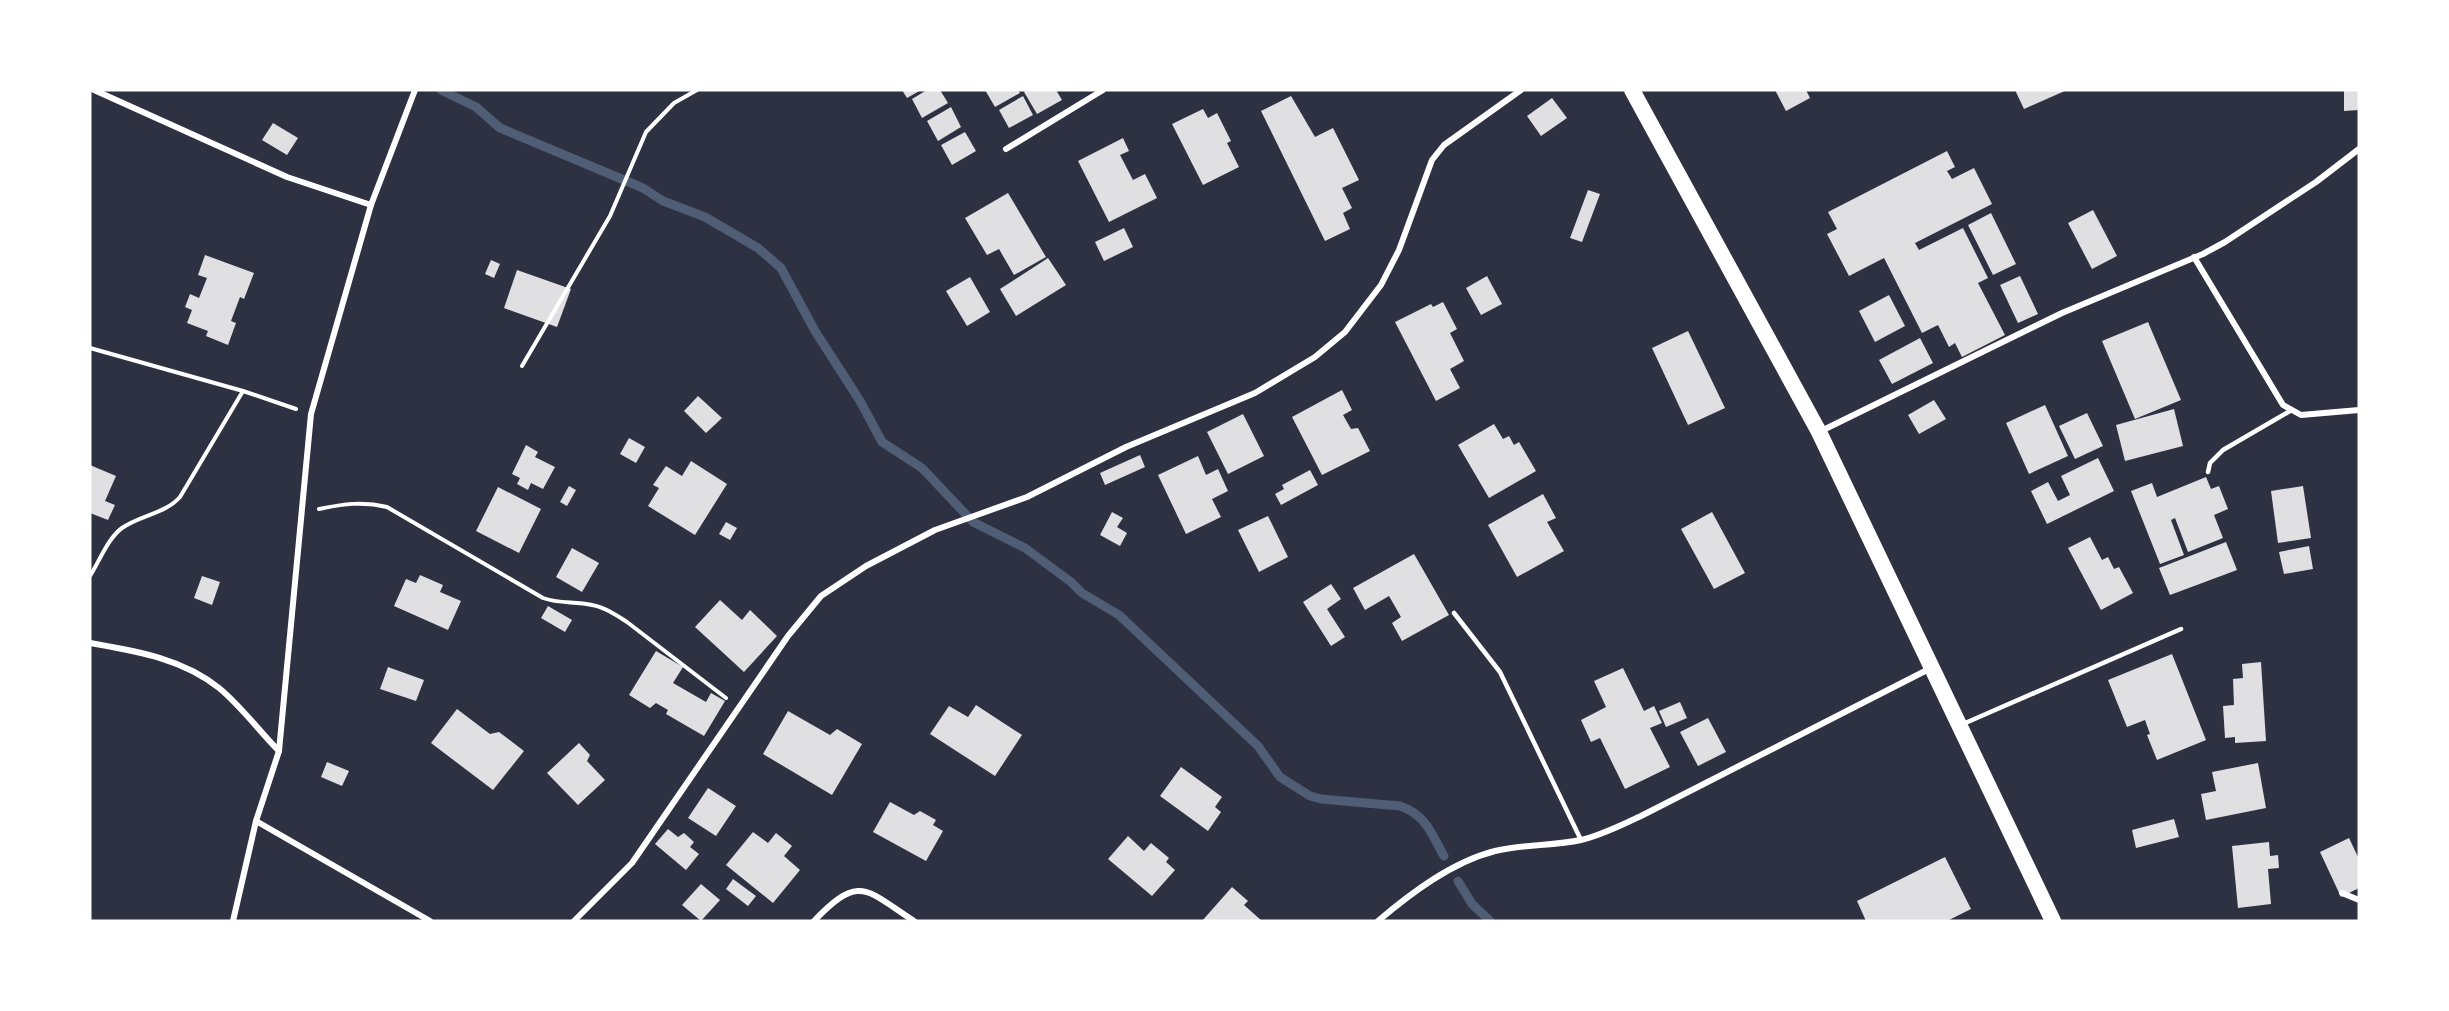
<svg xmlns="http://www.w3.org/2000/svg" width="2449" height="1011" viewBox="0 0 2449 1011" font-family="Cabin,sans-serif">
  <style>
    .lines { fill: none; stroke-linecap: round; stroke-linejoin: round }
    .stream { stroke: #4f5d75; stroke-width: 9 }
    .building { fill: #e0e0e3 }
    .path { stroke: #fff; stroke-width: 4 }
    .service { stroke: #fff; stroke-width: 4.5 }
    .minor { stroke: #fff; stroke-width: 6 }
    .trunk { stroke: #fff; stroke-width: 16 }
  </style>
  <rect width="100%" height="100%" fill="#2d3142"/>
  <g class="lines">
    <!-- stream -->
    <g class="stream">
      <path d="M 441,90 L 476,107 L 500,128 L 643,188 L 663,201 L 705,217 L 758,248 L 781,268 L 815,331 L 860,401 L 882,442 L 922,468 L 973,522 L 1025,548 L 1071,582 L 1082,593 L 1119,615 L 1258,746 L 1280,777 L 1310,796 L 1321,799 L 1400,806 C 1426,815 1431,833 1444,856"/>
      <polyline points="1458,881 1472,904 1490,921"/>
    </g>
  </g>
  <!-- building -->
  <g class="building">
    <polygon points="902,90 921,90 907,98"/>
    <polygon points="927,90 940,90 948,103 922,118 912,99"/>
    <polygon points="985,90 1018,90 1020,93 995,107"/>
    <polygon points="1027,90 1056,90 1062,100 1037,114 1024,92"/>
    <polygon points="1775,90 1806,90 1810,98 1786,111"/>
    <polygon points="2015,90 2067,90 2024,109"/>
    <polygon points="2344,90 2359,90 2359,110 2344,111"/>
    <polygon points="1023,96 1033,115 1009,128 999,110"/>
    <polygon points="1291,96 1315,137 1333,128 1359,180 1342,188 1352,208 1343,213 1350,229 1325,241 1261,111"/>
    <polygon points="1552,98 1567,118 1541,136 1527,116"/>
    <polygon points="951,107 961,127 938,141 927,121"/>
    <polygon points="1203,109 1208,118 1217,113 1231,141 1227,143 1239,167 1203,185 1172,124"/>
    <polygon points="273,123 298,138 287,155 262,140"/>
    <polygon points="965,132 976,151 952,165 941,145"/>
    <polygon points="1123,138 1129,151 1120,155 1133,180 1145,174 1157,198 1109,222 1078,161"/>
    <polygon points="1947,151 1955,167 1947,171 1952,179 1974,168 1992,204 1915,243 1919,250 1963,228 1988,278 1978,283 2005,335 1962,357 1955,343 1949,347 1938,325 1922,333 1884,258 1849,276 1827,234 1837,229 1828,212"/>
    <polygon points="1588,190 1600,194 1582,242 1570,238"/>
    <polygon points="1008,193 1046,257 1014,275 999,249 987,255 965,218"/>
    <polygon points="2093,210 2117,256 2092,269 2068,223"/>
    <polygon points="1991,213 2016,264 1993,275 1968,225"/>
    <polygon points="1124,228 1133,247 1104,261 1095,242"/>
    <polygon points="205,255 254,273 244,299 240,297 231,321 236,323 228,345 206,336 208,331 187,323 192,310 185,307 190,294 199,298 207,278 198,275"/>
    <polygon points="1048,258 1066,285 1016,316 1000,289"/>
    <polygon points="491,260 500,264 494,278 485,274"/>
    <polygon points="517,270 571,289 557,327 504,308"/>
    <polygon points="1487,276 1502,304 1481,315 1466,288"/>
    <polygon points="2020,276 2038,314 2018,323 2000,285"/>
    <polygon points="970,277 990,312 967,326 946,291"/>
    <polygon points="1889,295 1905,326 1875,342 1859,311"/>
    <polygon points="1443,302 1457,329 1450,333 1464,361 1450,369 1460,388 1436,401 1395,322 1431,304 1433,307"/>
    <polygon points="2148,322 2181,400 2135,419 2102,341"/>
    <polygon points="1688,331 1725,408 1688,425 1652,348"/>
    <polygon points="1920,338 1933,363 1892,384 1879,360"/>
    <polygon points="1342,390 1352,410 1343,415 1351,429 1358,428 1370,451 1322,475 1292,417"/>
    <polygon points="698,396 722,418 706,433 684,411"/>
    <polygon points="1934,400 1946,419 1919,434 1908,415"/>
    <polygon points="2045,405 2068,456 2029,474 2006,423"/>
    <polygon points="2174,409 2183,446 2125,461 2116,425"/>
    <polygon points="2087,413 2103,446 2075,459 2059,426"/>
    <polygon points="1243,414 1264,456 1228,474 1207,432"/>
    <polygon points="1494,424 1503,439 1509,436 1514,445 1519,442 1536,471 1489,498 1458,445"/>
    <polygon points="629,438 645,447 636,463 620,454"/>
    <polygon points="526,445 538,452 535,457 555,467 543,489 531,483 528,490 517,484 520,478 512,474"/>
    <polygon points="1140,455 1145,467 1105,485 1100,473"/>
    <polygon points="1198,456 1206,475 1218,469 1228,491 1212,499 1221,517 1186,534 1158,475"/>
    <polygon points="2098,458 2114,491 2047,524 2031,491 2048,482 2058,501 2070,495 2061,476"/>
    <polygon points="691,461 727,484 695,535 648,506 659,488 653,485 666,466 682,476"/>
    <polygon points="90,465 116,476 105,501 115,505 108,520 90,513"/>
    <polygon points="1310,470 1318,485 1281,505 1275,494 1284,489 1282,485"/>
    <polygon points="2206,477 2211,489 2219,486 2228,509 2214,515 2223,538 2188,552 2175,518 2171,520 2184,555 2160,564 2131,491 2152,483 2157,497"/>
    <polygon points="569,486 576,490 567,506 560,502"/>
    <polygon points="2303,486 2311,538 2278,543 2271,491"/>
    <polygon points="498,487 541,509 519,553 476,531"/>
    <polygon points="1543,494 1556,518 1547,522 1564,551 1517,577 1488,525"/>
    <polygon points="1112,512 1123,518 1117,527 1127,533 1120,546 1100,535"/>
    <polygon points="1712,512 1745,573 1714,589 1681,529"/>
    <polygon points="1268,516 1288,557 1259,572 1238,530"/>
    <polygon points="726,522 737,528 730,540 719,534"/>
    <polygon points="2090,537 2102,560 2108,557 2114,569 2119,567 2133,593 2101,610 2068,548"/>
    <polygon points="2226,542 2237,570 2170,595 2159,568"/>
    <polygon points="2309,546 2313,569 2284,574 2279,552"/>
    <polygon points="572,548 599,563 582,592 556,577"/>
    <polygon points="1414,554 1449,615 1402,641 1392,623 1401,617 1389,596 1365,610 1353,588"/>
    <polygon points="420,575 443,585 440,592 461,601 448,630 394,606 406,579 416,583"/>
    <polygon points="202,576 220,582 212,605 194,598"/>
    <polygon points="1331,584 1341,599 1327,609 1345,637 1331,646 1303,602"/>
    <polygon points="720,600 742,620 750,610 777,636 744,672 695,627"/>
    <polygon points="548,606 572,620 565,632 541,618"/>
    <polygon points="656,651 683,667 673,683 706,702 711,693 725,701 704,736 666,714 668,710 656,703 650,708 629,695"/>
    <polygon points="2172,654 2206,740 2157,760 2147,735 2150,734 2145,720 2127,727 2108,680"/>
    <polygon points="2261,662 2266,741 2235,743 2235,737 2225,738 2223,706 2234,705 2233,679 2243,678 2242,664"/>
    <polygon points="388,667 424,680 416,701 380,689"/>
    <polygon points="1623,668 1644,711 1654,706 1662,723 1650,728 1670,767 1625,789 1600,738 1591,742 1581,720 1606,707 1594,681"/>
    <polygon points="1680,702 1687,718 1666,727 1659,711"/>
    <polygon points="976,705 1022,735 995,776 930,734 949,706 968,717"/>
    <polygon points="457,709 490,734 499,732 524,751 493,790 431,743"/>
    <polygon points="788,711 830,735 837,729 862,744 832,795 763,754"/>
    <polygon points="1708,718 1726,752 1698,766 1680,732"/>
    <polygon points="579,743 590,755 587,761 605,780 578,805 547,773"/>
    <polygon points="327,762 349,771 342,786 321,777"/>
    <polygon points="2258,763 2266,808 2206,820 2201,794 2216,791 2212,772"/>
    <polygon points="1181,767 1222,797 1215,807 1221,812 1208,831 1160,796"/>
    <polygon points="708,788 736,806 716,836 688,818"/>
    <polygon points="890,802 914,815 920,811 936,820 933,825 943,831 926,861 873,832"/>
    <polygon points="2174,819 2179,837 2136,848 2132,830"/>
    <polygon points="668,829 678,837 684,833 694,842 690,847 699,854 686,870 655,844"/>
    <polygon points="753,832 768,843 776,833 792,846 784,856 800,870 773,903 726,865"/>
    <polygon points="1128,836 1144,851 1151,843 1169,858 1166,862 1175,870 1152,896 1108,859"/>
    <polygon points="2349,838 2359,859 2359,888 2341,897 2320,852"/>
    <polygon points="2269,842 2270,856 2278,855 2279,868 2268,869 2271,904 2238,908 2232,846"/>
    <polygon points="1945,857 1971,909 1947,921 1866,921 1857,901"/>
    <polygon points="733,879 756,896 748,906 726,889"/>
    <polygon points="701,884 720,900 701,921 682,905"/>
    <polygon points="1232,887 1248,901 1244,905 1262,921 1202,921"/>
  </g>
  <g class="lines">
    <!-- path -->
    <g class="path">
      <polyline points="90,348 243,391 296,409"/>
      <polyline points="522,366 610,216 646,132 674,103 697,90"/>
      <path d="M 319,509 C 343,504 363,501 387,507 L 543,598 C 559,604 575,601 592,605 C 604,607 616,615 627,622 L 726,698"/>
      <path d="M 90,576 C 99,562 108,538 122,528 C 140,515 165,514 180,497 L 243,391"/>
    </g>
    <!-- service -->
    <g class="service">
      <polyline points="2208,472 2210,463 2223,450 2290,411"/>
      <polyline points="1454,613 1500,672 1581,840"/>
      <polyline points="1963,724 2181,629"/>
    </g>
    <!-- minor -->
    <g class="minor">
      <polyline points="94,90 287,177 371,205"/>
      <polyline points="1006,149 1103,90"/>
      <polyline points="2194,257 2283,405 2301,415 2359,410"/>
      <polyline points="1819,432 2062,313 2203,254 2225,242 2316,182 2359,149"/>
      <path d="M 90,643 C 135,651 182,658 219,688 C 241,706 259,731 279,751"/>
      <polyline points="256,821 430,921"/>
      <polyline points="2342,893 2359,900"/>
      <polyline points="233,921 256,821 279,751 311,414 371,205 415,90"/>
      <polyline points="574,921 632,863 788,636 821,596 866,566 935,530 1027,497 1126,447 1255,393 1315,357 1345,332 1381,285 1399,250 1432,160 1444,145 1521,90"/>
      <path d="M 814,921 C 860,873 866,890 914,921"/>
      <path d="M 1378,921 C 1411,893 1452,862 1495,851 C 1523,844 1553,846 1581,840 C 1602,835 1621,825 1641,816 L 1931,668"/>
    </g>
    <!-- trunk -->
    <polyline class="trunk" points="1632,90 1819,432 2053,921"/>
  </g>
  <!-- border -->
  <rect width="2449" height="1011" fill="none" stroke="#ffffff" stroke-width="183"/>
</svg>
